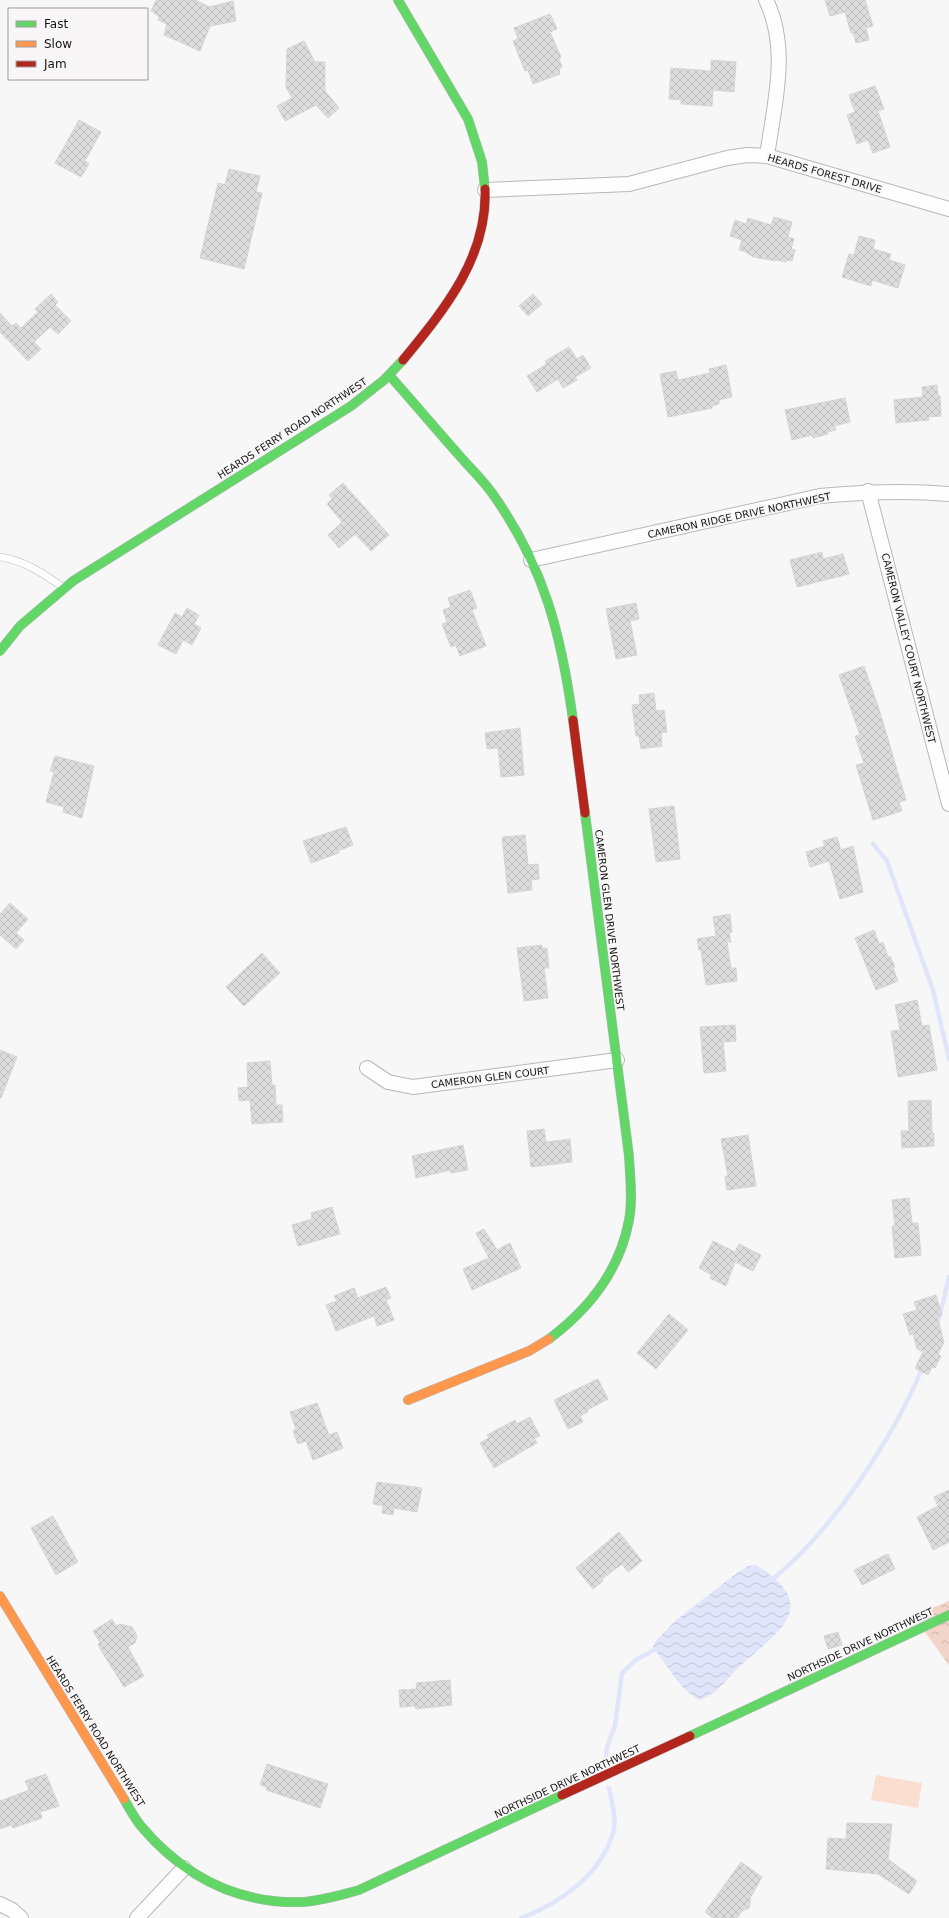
<svg xmlns="http://www.w3.org/2000/svg" width="949" height="1918" viewBox="0 0 949 1918" font-family="'DejaVu Sans',sans-serif">
  <style>
    .forest { fill: url(#forest-crowns) }
    .pitch { fill: #faded0 }
    .water { fill: url(#water-waves) }
    .lines { fill: none; stroke-linecap: round; stroke-linejoin: round }
    .stream { stroke: #e1e5fa; stroke-width: 4.5 }
    .building { fill: url(#building-cross-hatch); stroke: #d6d5d6 }
    .lane-casing { stroke: #b8b8b8; stroke-width: 8 }
    .street-casing { stroke: #b8b8b8; stroke-width: 16 }
    .fast-casing { stroke: #b8b8b8; stroke-width: 10 }
    .slow-casing { stroke: #b8b8b8; stroke-width: 10 }
    .jam-casing { stroke: #b8b8b8; stroke-width: 10 }
    .lane { stroke: #fefefe; stroke-width: 7 }
    .street { stroke: #fefefe; stroke-width: 14 }
    .fast { stroke: #63d668; stroke-width: 9 }
    .slow { stroke: #ff974d; stroke-width: 9 }
    .jam { stroke: #b3261e; stroke-width: 9 }
    .labels { text-anchor: middle; stroke-width: 3.5; stroke-linejoin: round; paint-order: stroke }
    .street-label { font-size: 10px; fill: #151415; stroke: #f9f6f7 }
  </style>
  <defs>
    <pattern id="forest-crowns" width="20" height="18" patternUnits="userSpaceOnUse"><rect width="20" height="18" fill="#f2d5c8"/><path d="M2 6a3 3 0 1 1 6 0M12 15a3 3 0 1 1 6 0" fill="none" stroke="#cfb6ab"/></pattern>
    <pattern id="water-waves" width="16" height="10" patternUnits="userSpaceOnUse"><rect width="16" height="10" fill="#e1e5fa"/><path d="M0 5q4-4 8 0t8 0" fill="none" stroke="#c0c4d5"/></pattern>
    <pattern id="building-cross-hatch" width="8" height="8" patternUnits="userSpaceOnUse"><rect width="8" height="8" fill="#deddde"/><path d="M0 0l8 8M0 8l8-8" fill="none" stroke="#bebdbe"/></pattern>
  </defs>
  <rect width="100%" height="100%" fill="#f8f7f7"/>
  <!-- forest -->
  <polygon class="forest" points="949,1601 949,1665 913,1616"/>
  <!-- pitch -->
  <polygon class="pitch" points="876,1775 922,1783 918,1808 871,1800"/>
  <!-- water -->
  <path class="water" d="M 756,1565 C 823,1606 779,1631 739,1667 C 727,1678 717,1695 700,1700 C 679,1690 668,1665 653,1648 L 654,1643 L 676,1620 L 737,1573 L 748,1566 Z"/>
  <g class="lines">
    <!-- stream -->
    <g class="stream">
      <polyline points="873,844 887,861 933,990 949,1059"/>
      <polyline points="937,1327 949,1277"/>
      <path d="M 774,1578 C 833,1530 894,1437 923,1366"/>
      <polyline points="605,1768 607,1747 615,1726 622,1673 637,1659 660,1647"/>
      <path d="M 521,1918 C 560,1903 600,1876 613,1833 C 617,1819 612,1802 609,1788"/>
    </g>
  </g>
  <!-- building -->
  <g class="building">
    <polygon points="156,0 196,0 209,7 233,1 236,21 210,26 200,51 164,35 167,24 158,20 159,16 151,11"/>
    <polygon points="825,0 865,0 873,26 866,28 869,40 856,43 853,32 851,33 845,12 830,16"/>
    <polygon points="550,14 557,29 550,32 561,57 559,58 562,67 559,69 560,74 533,84 528,70 525,71 513,41 518,39 514,28"/>
    <polygon points="304,41 315,62 325,62 325,91 339,108 328,118 316,105 285,121 277,106 292,98 286,87 287,49"/>
    <polygon points="711,60 736,62 734,92 713,90 712,106 681,104 681,100 669,99 671,68 711,71"/>
    <polygon points="875,86 884,109 878,111 890,147 873,153 868,140 857,144 847,115 855,112 849,95"/>
    <polygon points="79,120 101,132 85,161 89,164 81,177 55,163"/>
    <polygon points="229,169 260,176 256,192 262,193 244,269 200,258 218,183 225,185"/>
    <polygon points="774,217 792,222 788,237 794,239 791,249 795,250 792,261 787,260 786,262 777,260 776,261 753,257 746,252 739,250 742,240 730,236 735,220 746,224 748,218 771,225"/>
    <polygon points="859,236 875,240 873,249 891,254 889,260 905,265 898,288 872,280 871,286 842,277 849,254 854,255"/>
    <polygon points="51,294 58,302 55,305 71,321 58,334 50,327 34,342 41,349 28,361 0,332 0,313 12,326 16,323 21,328 38,312 35,309"/>
    <polygon points="533,294 542,304 528,316 519,306"/>
    <polygon points="569,347 577,359 583,355 591,368 575,377 577,380 563,388 558,379 537,392 527,376 547,364 545,361"/>
    <polygon points="726,365 732,397 719,400 719,404 712,406 712,408 668,417 660,374 676,371 678,380 710,373 709,369"/>
    <polygon points="937,385 938,396 940,396 941,416 928,417 929,420 896,423 894,400 923,397 922,387"/>
    <polygon points="845,398 850,422 834,426 836,430 827,432 828,434 813,438 812,435 792,440 785,410"/>
    <polygon points="343,483 389,535 371,551 355,534 339,548 328,535 342,522 327,504 332,499 329,495"/>
    <polygon points="822,552 823,559 843,554 849,574 797,587 790,560"/>
    <polygon points="470,590 477,608 472,610 486,646 460,656 456,645 451,647 442,624 447,622 443,610 451,607 448,598"/>
    <polygon points="636,603 639,619 630,621 637,655 616,659 606,609"/>
    <polygon points="187,608 199,615 194,624 201,628 192,645 183,640 176,654 158,645 175,613 182,617"/>
    <polygon points="864,666 880,712 906,800 899,802 902,811 873,820 856,765 864,763 855,736 860,735 839,675"/>
    <polygon points="654,693 656,711 664,710 667,732 661,733 662,746 641,749 639,736 636,736 632,705 640,704 639,695"/>
    <polygon points="520,728 524,775 501,777 498,748 487,749 485,733"/>
    <polygon points="55,756 94,766 82,818 63,812 64,807 46,802 54,772 50,771"/>
    <polygon points="674,806 680,859 656,862 649,809"/>
    <polygon points="346,827 353,845 338,851 339,853 311,863 303,841"/>
    <polygon points="525,835 528,865 538,864 539,879 531,880 532,890 508,893 502,837"/>
    <polygon points="837,837 841,850 853,846 863,892 840,899 829,861 810,867 806,852 825,846 823,841"/>
    <polygon points="10,903 28,919 16,933 24,940 16,949 0,935 0,914"/>
    <polygon points="730,914 732,932 729,933 731,942 727,942 731,968 736,968 737,981 706,985 701,950 699,950 697,939 716,936 713,917"/>
    <polygon points="874,930 879,944 883,942 888,957 890,956 895,967 893,968 898,981 876,990 855,938"/>
    <polygon points="542,945 542,948 547,948 549,968 544,968 548,998 524,1001 517,948"/>
    <polygon points="262,953 280,973 244,1006 226,987"/>
    <polygon points="917,1000 922,1026 929,1025 937,1070 898,1077 891,1031 900,1030 895,1005"/>
    <polygon points="735,1025 736,1041 723,1042 726,1071 704,1073 700,1027"/>
    <polygon points="0,1050 17,1057 1,1098 0,1098"/>
    <polygon points="270,1061 272,1085 275,1085 276,1105 282,1105 283,1122 252,1124 250,1100 239,1101 238,1088 248,1087 247,1063"/>
    <polygon points="931,1100 932,1133 934,1133 934,1146 902,1148 901,1131 909,1131 908,1101"/>
    <polygon points="544,1129 546,1142 570,1139 572,1162 531,1167 527,1131"/>
    <polygon points="748,1135 756,1186 727,1190 725,1177 728,1176 721,1139"/>
    <polygon points="463,1145 468,1170 451,1173 451,1170 416,1178 412,1156"/>
    <polygon points="909,1198 912,1223 918,1223 921,1255 895,1258 892,1226 895,1226 892,1200"/>
    <polygon points="332,1207 340,1234 298,1246 292,1225 312,1219 311,1213"/>
    <polygon points="484,1229 497,1250 510,1243 521,1268 472,1290 463,1269 489,1258 476,1233"/>
    <polygon points="713,1241 735,1252 739,1244 761,1255 753,1271 735,1262 726,1286 710,1278 712,1275 699,1268"/>
    <polygon points="386,1287 391,1298 386,1300 394,1320 377,1326 374,1316 336,1331 326,1305 337,1301 334,1296 354,1288 358,1298"/>
    <polygon points="936,1295 942,1315 937,1317 944,1342 938,1354 941,1356 935,1368 932,1367 928,1375 915,1368 923,1352 917,1349 913,1334 910,1335 903,1314 917,1310 914,1302"/>
    <polygon points="669,1314 688,1330 656,1369 637,1353"/>
    <polygon points="598,1379 608,1399 587,1410 588,1412 580,1416 583,1422 568,1429 554,1400"/>
    <polygon points="317,1403 329,1435 337,1432 343,1448 313,1460 306,1441 298,1444 293,1431 296,1429 290,1412"/>
    <polygon points="530,1417 540,1436 534,1438 537,1443 494,1468 480,1443 489,1438 487,1435 515,1420 517,1424"/>
    <polygon points="377,1482 422,1488 417,1512 394,1508 393,1515 382,1513 383,1506 373,1504"/>
    <polygon points="949,1490 949,1542 933,1550 917,1517 938,1506 934,1497"/>
    <polygon points="53,1516 78,1562 56,1575 31,1528"/>
    <polygon points="619,1532 642,1561 628,1572 622,1564 602,1579 603,1581 593,1589 576,1568"/>
    <polygon points="888,1554 895,1569 862,1585 854,1570"/>
    <polygon points="112,1619 116,1626 120,1624 132,1627 137,1636 135,1643 128,1647 144,1676 124,1687 102,1652 98,1644 100,1643 93,1631"/>
    <polygon points="838,1632 842,1645 828,1649 824,1636"/>
    <polygon points="450,1680 452,1705 416,1709 415,1706 400,1707 399,1690 417,1689 416,1683"/>
    <polygon points="267,1764 328,1784 320,1808 266,1790 267,1787 260,1785"/>
    <polygon points="46,1774 59,1806 40,1812 42,1818 13,1828 11,1825 0,1829 0,1801 29,1790 25,1781"/>
    <polygon points="847,1823 892,1824 888,1859 917,1881 909,1894 878,1874 826,1869 828,1838 846,1839"/>
    <polygon points="741,1862 762,1877 750,1898 750,1905 749,1908 742,1911 737,1918 713,1918 705,1912"/>
  </g>
  <g class="lines">
    <!-- lane casing -->
    <g class="lane-casing">
      <path id="lane" d="M 0,557 C 24,560 44,574 64,588"/>
    </g>
    <!-- street casing -->
    <g class="street-casing">
      <g id="street">
        <path d="M 766,0 C 790,49 774,105 767,156"/>
        <polyline points="485,190 629,184 727,158 747,155 767,156 949,209"/>
        <polyline points="868,491 949,804"/>
        <path d="M 531,560 L 820,496 C 863,492 906,490 949,494"/>
        <polyline points="367,1068 388,1082 413,1087 617,1060"/>
        <polyline points="0,1904 12,1910 21,1918"/>
        <polyline points="137,1918 184,1868"/>
      </g>
    </g>
    <!-- fast casing -->
    <g class="fast-casing">
      <g id="fast">
        <polyline points="398,0 468,119 482,162 485,189"/>
        <path d="M 390,376 C 413,402 435,428 458,454 C 469,467 482,479 492,493 C 544,566 561,633 573,720"/>
        <polyline points="0,651 20,626 73,581 351,406 384,380 403,360"/>
        <path d="M 549,1339 C 589,1309 620,1270 629,1220 C 633,1199 630,1177 629,1156 L 585,813"/>
        <polyline points="690,1736 949,1615"/>
        <path d="M 124,1799 C 129,1808 134,1817 140,1825 C 182,1875 236,1904 302,1902 C 322,1901 340,1895 359,1890 L 562,1795"/>
      </g>
    </g>
    <!-- slow casing -->
    <g class="slow-casing">
      <g id="slow">
        <polyline points="408,1400 529,1351 549,1339"/>
        <polyline points="0,1596 124,1799"/>
      </g>
    </g>
    <!-- jam casing -->
    <g class="jam-casing">
      <g id="jam">
        <path d="M 403,360 C 444,310 488,257 485,189"/>
        <polyline points="573,720 585,813"/>
        <polyline points="562,1795 690,1736"/>
      </g>
    </g>
    <!-- lane -->
    <use href="#lane" class="lane"/>
    <!-- street -->
    <use href="#street" class="street"/>
    <!-- fast -->
    <use href="#fast" class="fast"/>
    <!-- slow -->
    <use href="#slow" class="slow"/>
    <!-- jam -->
    <use href="#jam" class="jam"/>
  </g>
  <g class="labels">
    <!-- street labels -->
    <g class="street-label">
      <text transform="translate(825 173) rotate(16)" y="4">HEARDS FOREST DRIVE</text>
      <text transform="translate(292 428) rotate(-33)" y="4">HEARDS FERRY ROAD NORTHWEST</text>
      <text transform="translate(739 515) rotate(-12)" y="4">CAMERON RIDGE DRIVE NORTHWEST</text>
      <text transform="translate(909 648) rotate(76)" y="4">CAMERON VALLEY COURT NORTHWEST</text>
      <text transform="translate(610 920) rotate(83)" y="4">CAMERON GLEN DRIVE NORTHWEST</text>
      <text transform="translate(490 1077) rotate(-7)" y="4">CAMERON GLEN COURT</text>
      <text transform="translate(860 1644) rotate(-25)" y="4">NORTHSIDE DRIVE NORTHWEST</text>
      <text transform="translate(96 1731) rotate(58)" y="4">HEARDS FERRY ROAD NORTHWEST</text>
      <text transform="translate(567 1781) rotate(-25)" y="4">NORTHSIDE DRIVE NORTHWEST</text>
    </g>
  </g>
  <!-- legend -->
  <rect x="8" y="8" width="140" height="72" fill="#f9f6f7" stroke="#9e9c9d"/>
  <rect x="16" y="21" width="20" height="6" fill="#63d668" stroke="#9e9c9d"/>
  <text x="44" y="28" font-size="12" fill="#151415">Fast</text>
  <rect x="16" y="41" width="20" height="6" fill="#ff974d" stroke="#9e9c9d"/>
  <text x="44" y="48" font-size="12" fill="#151415">Slow</text>
  <rect x="16" y="61" width="20" height="6" fill="#b3261e" stroke="#9e9c9d"/>
  <text x="44" y="68" font-size="12" fill="#151415">Jam</text>
</svg>
